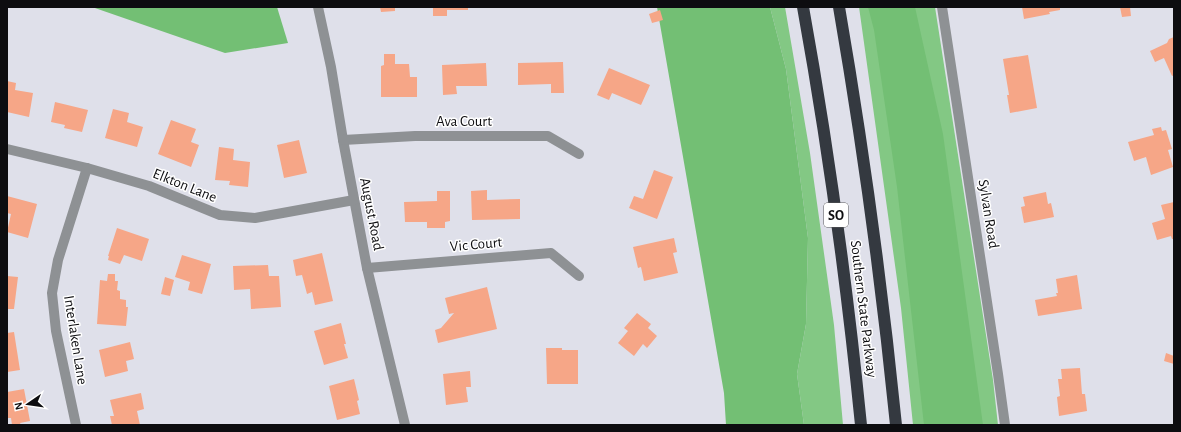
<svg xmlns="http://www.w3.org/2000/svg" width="1181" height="432" viewBox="0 0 1181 432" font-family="'Alegreya Sans',sans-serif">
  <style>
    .green { fill: #83c884 }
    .forest { fill: #73bf74 }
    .building { fill: #f6a687 }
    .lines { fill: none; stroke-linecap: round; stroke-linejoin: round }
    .minor { stroke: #8e9194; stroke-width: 10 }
    .highway { stroke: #343940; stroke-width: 12 }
    .labels { text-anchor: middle; stroke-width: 3; stroke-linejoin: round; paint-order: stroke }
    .shield { fill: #fff; stroke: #565658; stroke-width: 1 }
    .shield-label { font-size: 14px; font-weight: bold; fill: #0d0d10 }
    .street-label { font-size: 15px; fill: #0d0d10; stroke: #fff }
  </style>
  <rect width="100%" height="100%" fill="#dfe0ea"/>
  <!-- green -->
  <g class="green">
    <polygon points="770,7 785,7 810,153 834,325 843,425 804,425 797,374 806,324 808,238 786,69"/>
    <polygon points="859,7 935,7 993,380 998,425 913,425 901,308"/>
  </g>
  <!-- forest -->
  <g class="forest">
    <polygon points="92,7 277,7 288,43 225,53"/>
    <polygon points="657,7 770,7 786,69 808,238 806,324 797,374 804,425 726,425 724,393"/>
    <polygon points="868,7 915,7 943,134 983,425 924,425 897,187 874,30"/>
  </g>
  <!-- building -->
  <g class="building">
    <polygon points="380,7 395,7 395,11 381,12"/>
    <polygon points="433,7 468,7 468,10 447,10 447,16 433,16"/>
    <polygon points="1022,7 1060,7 1060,10 1049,12 1050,14 1024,19"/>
    <polygon points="1120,7 1130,7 1131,16 1122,17"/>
    <polygon points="660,10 663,20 652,23 649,14"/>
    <polygon points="1174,37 1174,75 1172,76 1164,58 1155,62 1150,51 1167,43 1169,39"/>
    <polygon points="384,54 395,54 395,64 409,64 410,77 417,77 417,97 381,97 381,66 384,65"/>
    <polygon points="1028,55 1037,108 1010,113 1007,95 1009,95 1003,59"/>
    <polygon points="563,62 564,93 551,93 551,84 518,85 518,63"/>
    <polygon points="486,63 487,86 456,86 457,94 443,95 442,65"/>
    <polygon points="609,68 650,85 641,105 612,93 609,100 597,95"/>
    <polygon points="7,81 16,83 15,90 33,93 29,117 7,112"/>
    <polygon points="55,102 88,110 82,132 64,128 65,125 51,122"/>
    <polygon points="113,109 129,113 127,122 143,127 137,147 105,138"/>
    <polygon points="171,120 196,129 191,142 199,145 191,167 158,154"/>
    <polygon points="1161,127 1162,131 1166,130 1172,149 1168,150 1173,167 1151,175 1146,157 1134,161 1128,142 1154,135 1152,129"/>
    <polygon points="299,140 307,173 284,178 277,145"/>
    <polygon points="219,147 234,149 233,160 250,162 248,187 229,185 230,181 215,180"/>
    <polygon points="654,170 673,177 657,219 629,208 634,196 643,199"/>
    <polygon points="487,190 487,200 520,199 520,219 472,220 471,191"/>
    <polygon points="437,191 450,191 450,221 445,222 445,228 427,228 427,222 405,222 404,202 437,201"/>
    <polygon points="1046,192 1048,204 1051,203 1054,217 1024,223 1021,207 1025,206 1023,197"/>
    <polygon points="7,196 37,204 28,238 7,232 11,214 7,213"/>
    <polygon points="1174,202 1174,239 1172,239 1171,236 1157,240 1152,223 1165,219 1161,205"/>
    <polygon points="117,228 149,239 142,261 124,255 120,264 108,260 109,256 108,256"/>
    <polygon points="674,238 677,252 673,253 678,273 644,281 641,267 638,268 633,247"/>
    <polygon points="322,253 333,301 315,305 312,292 307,294 302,275 296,276 293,260"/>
    <polygon points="182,255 211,264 202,294 188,290 190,282 175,277"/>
    <polygon points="268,265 269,276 279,276 281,307 251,309 250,289 234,290 233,266"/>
    <polygon points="108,274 115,274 115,281 118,281 117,290 120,291 120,299 126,300 126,307 128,307 126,326 97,324 100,280 107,281"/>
    <polygon points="1077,275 1082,309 1038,316 1035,300 1057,296 1056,293 1058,293 1056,279"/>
    <polygon points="7,276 18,277 14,309 7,309"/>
    <polygon points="165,277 174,280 170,296 161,294"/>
    <polygon points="487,287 497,329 438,343 435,330 441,328 454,313 449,314 445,298"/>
    <polygon points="637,313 651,324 648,328 657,336 647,348 643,344 634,356 618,343 628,331 624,328"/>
    <polygon points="341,323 346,344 344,344 348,358 324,365 314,331"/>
    <polygon points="14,332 20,370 7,372 7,333"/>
    <polygon points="130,342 134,359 126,361 128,371 105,377 99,350"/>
    <polygon points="546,348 562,348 562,350 578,350 578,384 547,384"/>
    <polygon points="1166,353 1174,356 1174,364 1164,361"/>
    <polygon points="1080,368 1082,394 1085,394 1087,411 1059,416 1057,397 1060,396 1058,379 1062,379 1061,369"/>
    <polygon points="470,371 471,387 466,387 468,402 446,405 443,374"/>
    <polygon points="354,379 359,400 357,401 360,414 337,420 329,386"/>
    <polygon points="24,389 30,421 20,423 21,425 12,425 11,418 7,418 7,392"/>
    <polygon points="141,393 144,409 137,411 140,425 112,425 110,416 114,416 110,400"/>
  </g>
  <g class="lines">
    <!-- minor -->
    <g class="minor">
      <polyline points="318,7 331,67 343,140 367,268 405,425"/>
      <polyline points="942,7 998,374 1005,425"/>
      <polyline points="343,140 415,136 548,136 579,154"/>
      <polyline points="7,149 87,168 149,186 220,215 255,218 354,200"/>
      <polyline points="367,268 551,253 579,276"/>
      <polyline points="76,425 56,331 52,293 58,260 87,168"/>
    </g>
    <!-- highway -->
    <g class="highway">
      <path d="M 803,7 C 828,145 847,285 861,425"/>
      <path d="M 839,7 C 863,146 882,285 896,425"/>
    </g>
  </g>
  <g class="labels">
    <!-- shield labels -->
    <rect class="shield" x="824" y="203" width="24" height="24" rx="3"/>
    <g class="shield-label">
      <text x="836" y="220">SO</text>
    </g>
    <!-- street labels -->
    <g class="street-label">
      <text x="464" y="126">Ava Court</text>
      <text transform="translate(185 185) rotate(22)" y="5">Elkton Lane</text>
      <text transform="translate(372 214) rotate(79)" y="5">August Road</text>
      <text transform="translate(989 214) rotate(81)" y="5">Sylvan Road</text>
      <text transform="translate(476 244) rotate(-5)" y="5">Vic Court</text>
      <text transform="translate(864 309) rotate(83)" y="5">Southern State Parkway</text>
      <text transform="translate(76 340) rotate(81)" y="5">Interlaken Lane</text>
    </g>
  </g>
  <!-- border -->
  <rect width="1181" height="432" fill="none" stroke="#0d0d10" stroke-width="16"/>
  <!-- north arrow -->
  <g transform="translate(28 404) rotate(257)" stroke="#ffffff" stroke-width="3" paint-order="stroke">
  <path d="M0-3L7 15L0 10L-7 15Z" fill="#0d0d10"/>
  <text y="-6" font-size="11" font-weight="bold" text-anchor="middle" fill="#0d0d10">N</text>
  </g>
</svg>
